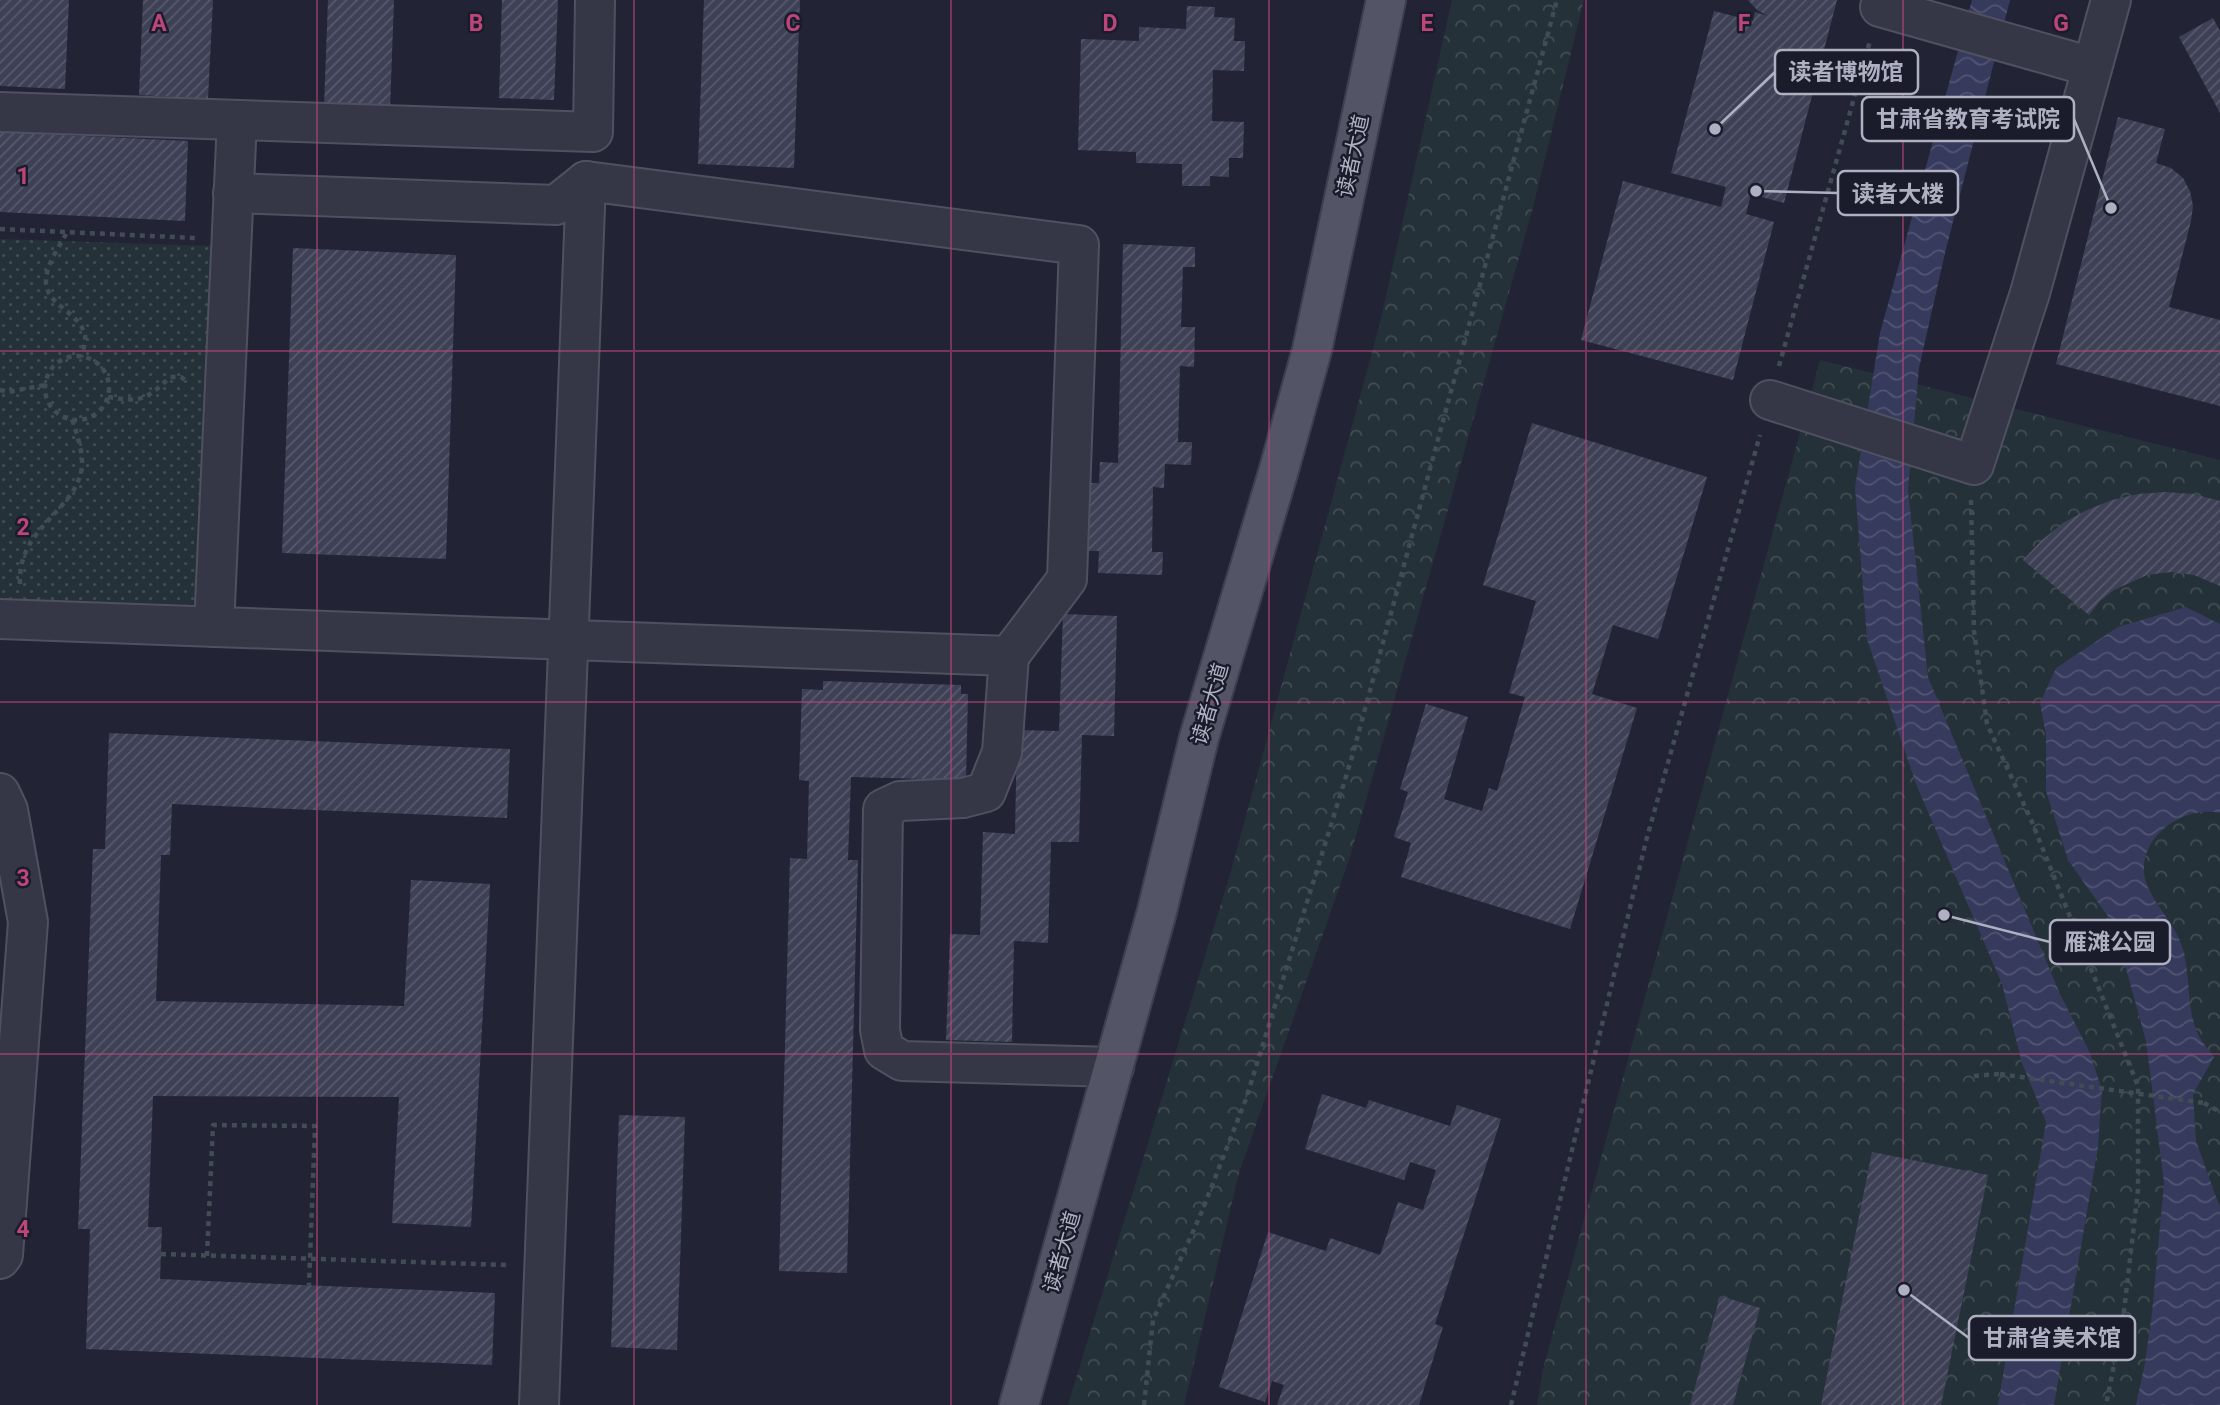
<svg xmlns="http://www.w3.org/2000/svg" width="2220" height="1405" viewBox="0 0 2220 1405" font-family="Roboto,'Noto Sans SC',sans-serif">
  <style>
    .grass { fill: url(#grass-dots) }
    .park { fill: url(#park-crowns) }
    .water { fill: url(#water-waves) }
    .building { fill: url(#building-hatch) }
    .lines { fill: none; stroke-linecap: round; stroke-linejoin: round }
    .minor-casing { stroke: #4f5161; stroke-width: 42 }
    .major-casing { stroke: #3e4050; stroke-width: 42 }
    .path { stroke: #414c55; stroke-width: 4.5; stroke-dasharray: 5 5; stroke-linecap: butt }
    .minor { stroke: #353747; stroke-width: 38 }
    .major { stroke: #535567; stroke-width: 38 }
    .path-bridge { stroke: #414c55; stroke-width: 4.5; stroke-dasharray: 5 5; stroke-linecap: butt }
    .grid { fill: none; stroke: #bc467a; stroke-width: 2; stroke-opacity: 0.55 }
    .labels { text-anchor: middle; stroke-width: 5; stroke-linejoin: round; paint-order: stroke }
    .street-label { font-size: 21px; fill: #afb1c3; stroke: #1a1c2b }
    .grid-label { font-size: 23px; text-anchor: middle; font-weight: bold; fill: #bc467a; stroke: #1a1c2b; stroke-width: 5; stroke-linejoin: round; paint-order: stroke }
    .leader { fill: none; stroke: #afb1c3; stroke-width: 2.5 }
    .callout-dot { fill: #afb1c3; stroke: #1a1c2b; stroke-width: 2.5 }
    .callout { fill: #1a1c2b; stroke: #afb1c3; stroke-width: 2.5 }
    .callout-label { font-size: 23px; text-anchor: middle; font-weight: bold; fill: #afb1c3 }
  </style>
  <defs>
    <pattern id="grass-dots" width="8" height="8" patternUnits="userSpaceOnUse" patternTransform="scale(1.75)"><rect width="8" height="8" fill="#253138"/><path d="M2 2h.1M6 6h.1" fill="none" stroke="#424c53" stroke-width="1.8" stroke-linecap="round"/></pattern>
    <pattern id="park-crowns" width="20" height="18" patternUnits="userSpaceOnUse" patternTransform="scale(1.75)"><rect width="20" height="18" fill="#253138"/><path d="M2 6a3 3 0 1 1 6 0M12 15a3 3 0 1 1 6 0" fill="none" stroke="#424c53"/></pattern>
    <pattern id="water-waves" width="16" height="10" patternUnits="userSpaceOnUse" patternTransform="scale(1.75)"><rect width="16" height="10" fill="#363a5c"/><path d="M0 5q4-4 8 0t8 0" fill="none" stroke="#515472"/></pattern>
    <pattern id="building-hatch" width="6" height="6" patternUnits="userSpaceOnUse" patternTransform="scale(1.75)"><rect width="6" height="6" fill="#3e4156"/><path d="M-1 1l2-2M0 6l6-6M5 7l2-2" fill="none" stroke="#575a6d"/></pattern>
  </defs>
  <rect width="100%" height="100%" fill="#222436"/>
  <!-- grass -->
  <polygon class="grass" points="0,239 213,246 202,605 0,599"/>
  <!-- park -->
  <g class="park">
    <polygon points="1452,0 1584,0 1532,211 1350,857 1239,1173 1184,1405 1068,1405 1231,871 1380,323"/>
    <polygon points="1820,360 2220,460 2220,1405 1537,1405 1543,1369"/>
  </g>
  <!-- water -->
  <g class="water">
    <polygon points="1972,0 2010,0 1945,253 1919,368 1908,490 1928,677 2060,994 2090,1053 2102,1090 2098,1147 2054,1405 1998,1405 2046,1122 2022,1063 2002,984 1916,784 1867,639 1855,487 1880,333"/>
    <path d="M 2186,607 L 2220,624 L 2220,813 C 2180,804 2131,843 2147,885 C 2155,905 2172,921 2180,941 C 2191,968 2186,1002 2196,1030 C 2200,1040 2208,1049 2214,1057 L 2193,1094 L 2196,1141 L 2220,1208 L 2220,1405 L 2136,1405 L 2145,1363 L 2152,1313 L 2164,1183 L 2146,1041 L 2114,925 L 2068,860 L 2046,791 L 2046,735 L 2040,703 L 2056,668 L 2118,627 Z"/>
  </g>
  <!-- building -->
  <g class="building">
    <polygon points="0,0 69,0 65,89 0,86"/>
    <polygon points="143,0 213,0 208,99 139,95"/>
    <polygon points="328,0 394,0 390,109 324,107"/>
    <polygon points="502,0 558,0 554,100 499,98"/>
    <polygon points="704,0 800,0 794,168 698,164"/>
    <polygon points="1748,0 1837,0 1784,203 1751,194 1746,214 1774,222 1733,380 1581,340 1623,181 1721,207 1726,187 1671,173 1714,11 1753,21 1755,12 1768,16 1757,10"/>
    <polygon points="1187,6 1215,7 1214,17 1235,18 1234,41 1245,41 1244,71 1213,70 1212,121 1244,122 1243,158 1229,158 1229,177 1210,176 1210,186 1182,186 1182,164 1136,163 1136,152 1078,150 1081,39 1139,41 1139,27 1186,29"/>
    <polygon points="2213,18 2220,31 2220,113 2179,37"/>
    <polygon points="2118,117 2165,129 2156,163 2171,168 2183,178 2190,191 2193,206 2191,221 2169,307 2220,320 2220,406 2056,364"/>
    <polygon points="0,132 188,141 185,221 0,212"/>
    <polygon points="1123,244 1195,247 1195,267 1183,267 1181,327 1195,327 1194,367 1180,366 1178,442 1192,442 1191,465 1165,464 1164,488 1153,487 1152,552 1163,552 1162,575 1098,573 1099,551 1089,551 1090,483 1099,483 1100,462 1118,463"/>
    <polygon points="293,248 456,255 446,559 282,553"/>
    <polygon points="1532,423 1707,477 1658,639 1613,625 1592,694 1637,708 1570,929 1401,877 1411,843 1394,837 1408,792 1400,789 1426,704 1468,717 1444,799 1482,811 1489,788 1497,791 1525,697 1509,693 1536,601 1483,585"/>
    <polygon points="2165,492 2193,494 2220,501 2220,586 2194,575 2171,572 2147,575 2114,590 2100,601 2089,615 2023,560 2042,540 2063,523 2087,510 2112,500 2138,494"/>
    <polygon points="1063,614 1117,616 1114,736 1082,735 1079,842 1051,842 1048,943 1014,941 1012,1042 946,1040 950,934 980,935 983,832 1015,834 1017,730 1059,731"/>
    <polygon points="823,681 961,685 961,694 968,694 966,780 851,777 848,860 858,860 847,1273 779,1271 790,858 807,859 809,781 799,780 802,689 823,690"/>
    <polygon points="109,733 510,749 507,818 172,804 170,855 161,855 156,1001 404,1006 411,880 490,884 471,1227 392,1223 399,1097 153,1096 148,1227 162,1227 160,1279 495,1293 492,1365 86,1349 90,1229 78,1229 93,849 105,849"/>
    <polygon points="1322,1094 1366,1108 1369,1100 1450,1126 1457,1105 1501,1119 1435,1324 1443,1327 1419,1405 1277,1405 1284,1385 1272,1381 1265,1402 1219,1387 1268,1232 1326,1251 1330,1238 1380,1255 1398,1202 1423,1210 1436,1170 1410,1162 1404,1180 1305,1149"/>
    <polygon points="619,1115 685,1117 677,1350 611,1347"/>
    <polygon points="1872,1152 1988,1175 1941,1405 1821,1405"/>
    <polygon points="1720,1296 1760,1308 1733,1405 1690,1405"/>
  </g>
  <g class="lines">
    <!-- minor casing -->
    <g class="minor-casing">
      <g id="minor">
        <polyline points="1880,7 2092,67"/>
        <polyline points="0,112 593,132 595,0"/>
        <polyline points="1770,400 1974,465 2030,293 2111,0"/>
        <polyline points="0,619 1009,656 1067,579 1079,245 586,181 556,205 233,193"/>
        <polyline points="214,627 237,120"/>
        <polyline points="1009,656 1002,752 986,792 963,798 900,801 883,809 880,1030 884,1050 902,1061 1114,1067"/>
        <polyline points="0,793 8,810 28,922 3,1255 0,1259"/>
        <polyline points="539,1405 586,181"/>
      </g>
    </g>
    <!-- major casing -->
    <g class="major-casing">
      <polyline id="major" points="1019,1405 1156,915 1199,738 1278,473 1312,350 1386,0"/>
    </g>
    <!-- path -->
    <g class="path">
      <polyline points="0,229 195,238"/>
      <path d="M 66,234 C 59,247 47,264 46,279 C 44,305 79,311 85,335 C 86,342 83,350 81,357"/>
      <circle cx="77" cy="388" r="32"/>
      <polyline points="1779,366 1870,41"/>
      <polyline points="0,390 8,392 45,385"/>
      <path d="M 108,397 C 141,402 145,401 170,377 L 181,377 L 188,382"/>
      <polyline points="1971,500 1974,631 1987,724 2032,822 2138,1086 2138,1190 2123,1320 2106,1405"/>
      <path d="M 20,584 C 17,527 76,512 82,467 C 83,451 77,435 72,419"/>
      <polyline points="1974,1076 2000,1074"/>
      <polyline points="2204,1103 2220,1112"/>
      <polyline points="161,1254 507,1265"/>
      <polyline points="207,1256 213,1125 315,1126 309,1285"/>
      <polyline points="1144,1405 1153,1320 1200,1216 1246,1099 1352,757 1557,0"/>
      <polyline points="1511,1405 1646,841 1760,435"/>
    </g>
    <!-- minor -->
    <use href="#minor" class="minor"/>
    <!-- major -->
    <use href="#major" class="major"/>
    <!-- path-bridge -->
    <polyline class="path-bridge" points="2000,1074 2204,1103"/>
  </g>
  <!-- grid -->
  <path class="grid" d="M 317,0 L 317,1405M 634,0 L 634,1405M 951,0 L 951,1405M 1269,0 L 1269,1405M 1586,0 L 1586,1405M 1903,0 L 1903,1405M 0,351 L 2220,351M 0,702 L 2220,702M 0,1054 L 2220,1054"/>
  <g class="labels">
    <!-- street labels -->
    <g class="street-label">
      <text transform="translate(1353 156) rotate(-78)" y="7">读者大道</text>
      <text transform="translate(1210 704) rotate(-74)" y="7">读者大道</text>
      <text transform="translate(1062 1252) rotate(-74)" y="7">读者大道</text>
    </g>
  </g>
  <g class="grid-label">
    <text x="159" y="31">A</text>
    <text x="476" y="31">B</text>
    <text x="793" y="31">C</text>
    <text x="1110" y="31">D</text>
    <text x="1427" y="31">E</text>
    <text x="1744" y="31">F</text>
    <text x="2061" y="31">G</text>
    <text x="23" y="184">1</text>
    <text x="23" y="535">2</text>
    <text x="23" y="886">3</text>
    <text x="23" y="1237">4</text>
  </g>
  <!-- callouts -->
  <path class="leader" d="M1715 129L1775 72M2111 208L2074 119M1756 191L1838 193M1944 915L2050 942M1904 1290L1969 1338"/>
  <g class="callout-dot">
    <circle cx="1715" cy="129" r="7"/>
    <circle cx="2111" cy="208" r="7"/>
    <circle cx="1756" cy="191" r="7"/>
    <circle cx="1944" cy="915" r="7"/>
    <circle cx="1904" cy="1290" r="7"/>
  </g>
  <g class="callout">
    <rect x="1775" y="50" width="143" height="44" rx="7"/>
    <rect x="1862" y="97" width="212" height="44" rx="7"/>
    <rect x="1838" y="171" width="120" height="44" rx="7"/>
    <rect x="2050" y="920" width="120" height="44" rx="7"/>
    <rect x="1969" y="1316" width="166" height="44" rx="7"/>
  </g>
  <g class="callout-label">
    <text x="1846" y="80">读者博物馆</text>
    <text x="1968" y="127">甘肃省教育考试院</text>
    <text x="1898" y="202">读者大楼</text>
    <text x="2110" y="950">雁滩公园</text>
    <text x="2052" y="1346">甘肃省美术馆</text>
  </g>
</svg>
